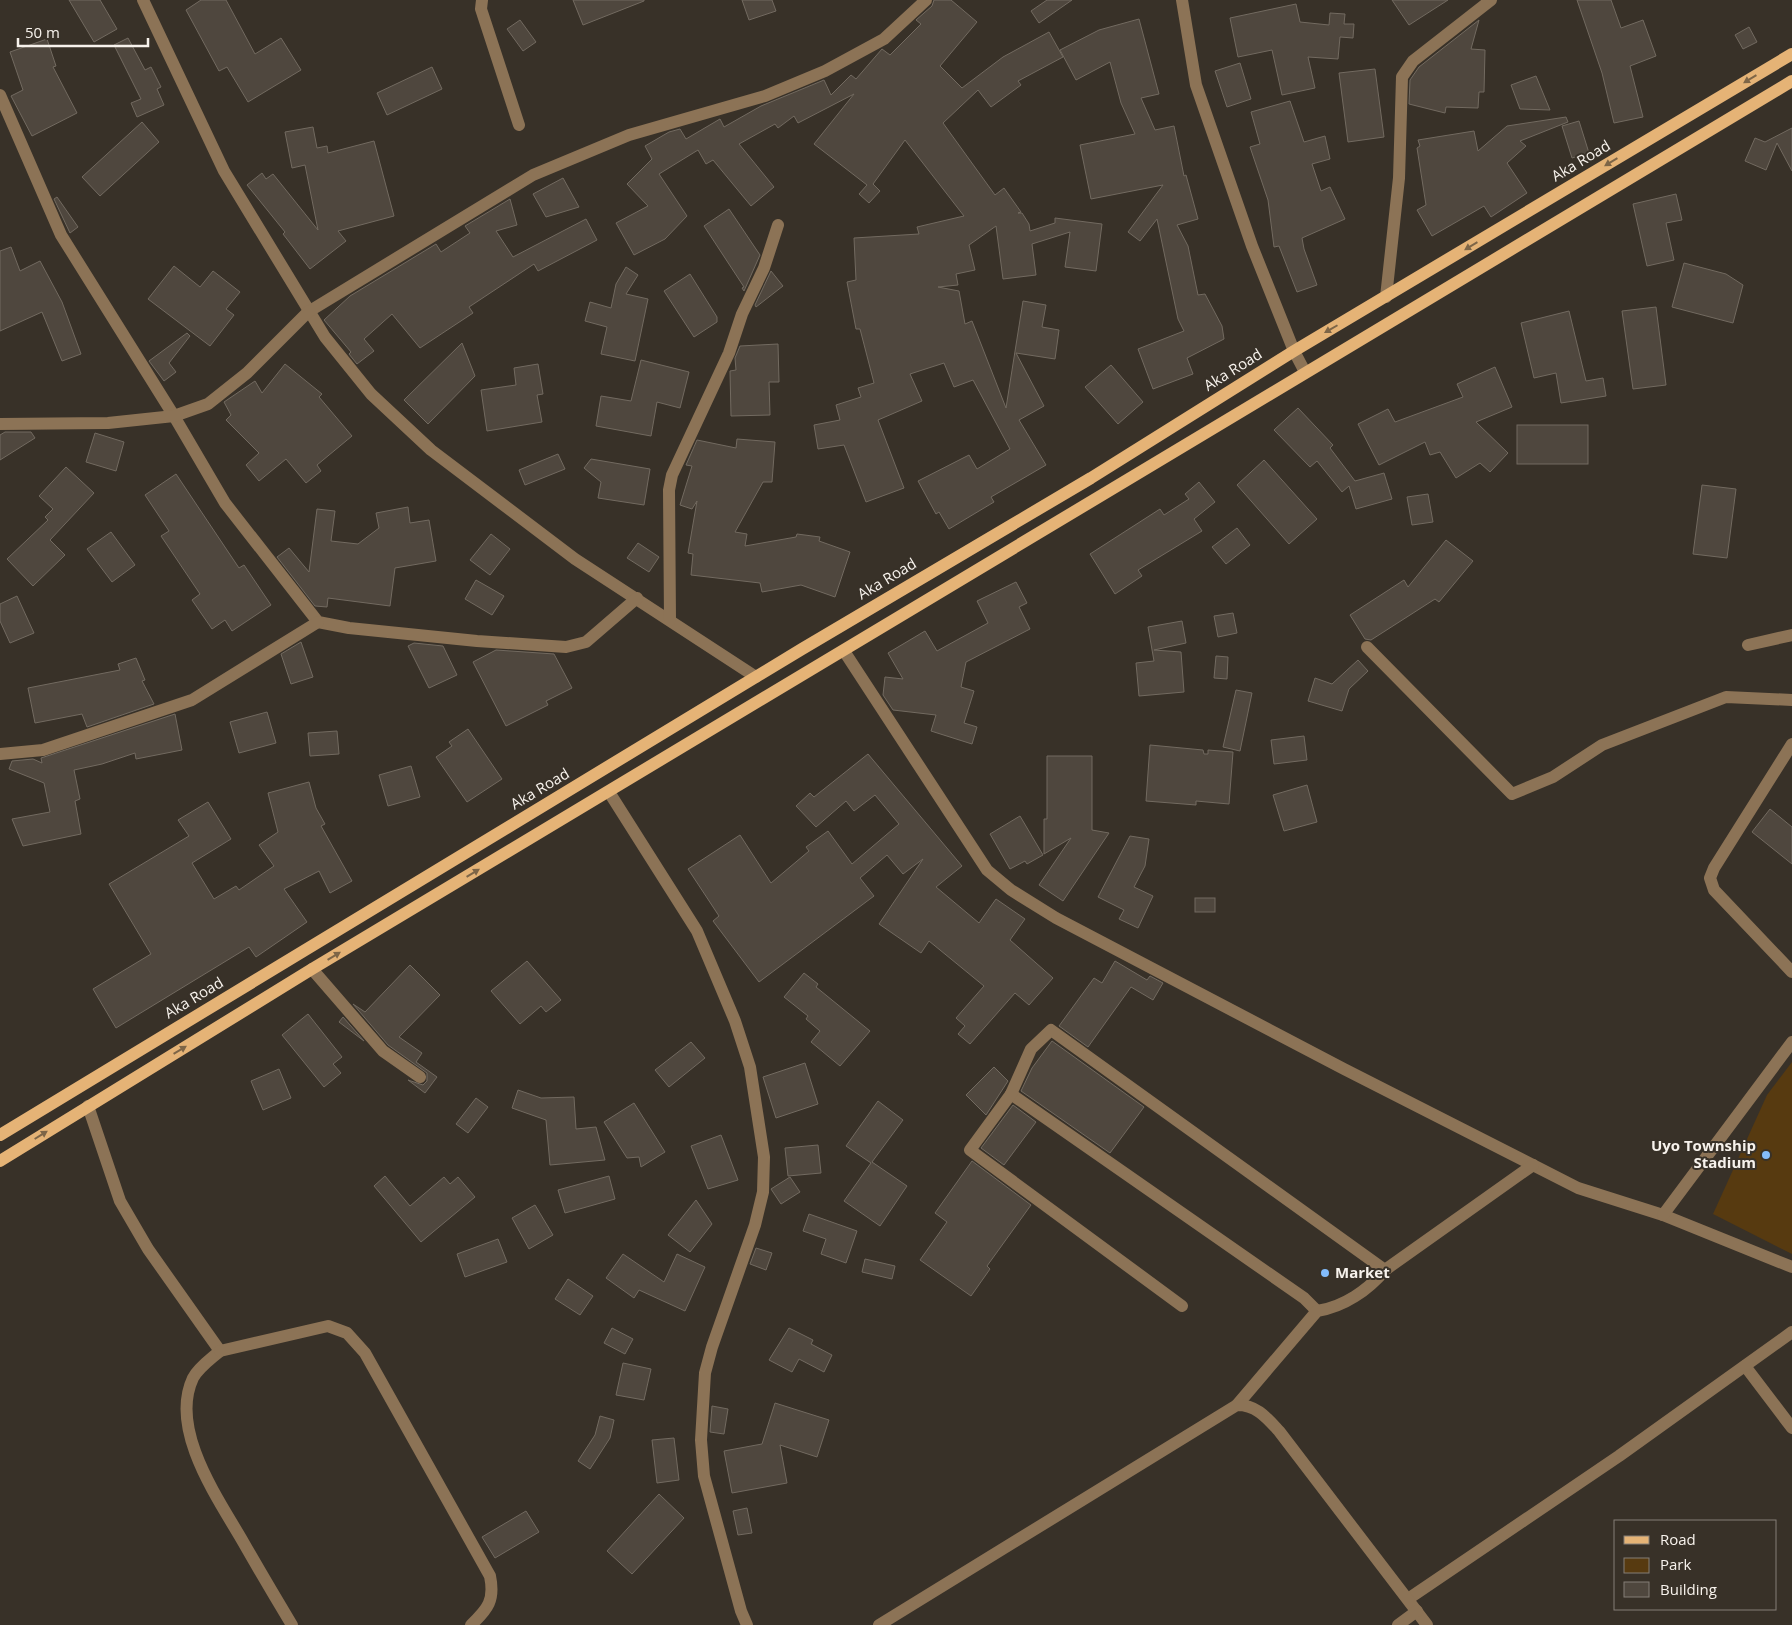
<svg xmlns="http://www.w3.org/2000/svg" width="1792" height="1625" viewBox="0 0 1792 1625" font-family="'Open Sans',sans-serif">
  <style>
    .green { fill: #573a10 }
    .building { fill: #4f473e; stroke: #726a60 }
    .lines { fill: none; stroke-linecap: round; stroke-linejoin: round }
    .minor { stroke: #8c7356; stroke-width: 12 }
    .major { stroke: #e5b376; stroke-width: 12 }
    .oneway { fill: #7d6547 }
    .poi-dot { fill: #83bcfb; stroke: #383128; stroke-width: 2 }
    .labels { text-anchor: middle; stroke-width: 4; stroke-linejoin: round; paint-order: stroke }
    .street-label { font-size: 15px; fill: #f7f2ec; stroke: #383128 }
    .poi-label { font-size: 15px; font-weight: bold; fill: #f7f2ec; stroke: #383128; text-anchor: end }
  </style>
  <rect width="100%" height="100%" fill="#383128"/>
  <!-- green -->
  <polygon class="green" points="1792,1062 1792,1254 1713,1214 1767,1095"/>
  <!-- building -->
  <g class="building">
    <polygon points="69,0 100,0 117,29 94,42"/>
    <polygon points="201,0 226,0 255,54 281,38 301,70 248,102 227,67 219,71 186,10"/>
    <polygon points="573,0 644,0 644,1 583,25"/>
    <polygon points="742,0 772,0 776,11 749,20"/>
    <polygon points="934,0 951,0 977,22 940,66 962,88 1003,57 1049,32 1063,57 1018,81 1021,85 991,107 978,90 943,123 995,195 1004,188 1021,212 1018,213 1022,213 1029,224 1030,231 1055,223 1055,218 1102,224 1096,271 1065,267 1070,232 1032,244 1036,275 1003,279 996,226 969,245 975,270 956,274 958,285 938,287 959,291 965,324 972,321 1006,408 1023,301 1046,305 1042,327 1059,330 1055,359 1016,353 1044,406 1019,420 1046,465 991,497 994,502 949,529 939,512 936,514 918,481 969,455 977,469 1010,449 973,380 954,387 944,363 910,374 922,401 878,420 904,488 866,502 844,445 818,449 814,425 840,420 836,405 861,397 858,388 874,383 860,329 856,329 847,282 856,280 854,238 919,234 917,227 964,216 905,140 873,184 880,191 869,203 859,194 867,185 814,144 854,94 798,123 794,116 778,128 775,124 739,144 774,187 751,206 713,160 706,164 698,150 659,174 687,216 665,239 634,255 616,223 648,206 627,184 652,159 645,146 669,132 680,129 686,139 720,119 724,127 761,106 824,80 831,95 851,75 856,79 882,49 890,55 921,24 916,20 932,6"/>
    <polygon points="1047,0 1072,0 1039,23 1031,11"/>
    <polygon points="1392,0 1448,0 1409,25"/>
    <polygon points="1577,0 1611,0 1621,28 1643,20 1656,56 1630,66 1643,117 1614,123 1602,73"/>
    <polygon points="1296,4 1300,22 1329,25 1330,13 1345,14 1344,24 1354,24 1353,38 1340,37 1338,59 1308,57 1315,88 1282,95 1272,50 1238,57 1230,18"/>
    <polygon points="1139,19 1159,94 1141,98 1155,130 1174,126 1184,176 1186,175 1198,219 1177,225 1188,246 1198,295 1205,294 1222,326 1224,339 1187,358 1193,374 1153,389 1138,349 1184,331 1178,319 1157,219 1140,241 1128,232 1163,185 1091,199 1080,145 1135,134 1121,103 1110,62 1076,80 1060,50 1099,30"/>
    <polygon points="520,20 536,42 523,51 507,29"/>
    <polygon points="1479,20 1471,49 1485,50 1484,92 1479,92 1478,108 1446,107 1445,113 1409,104 1410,80 1419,67"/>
    <polygon points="1749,27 1757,42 1743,49 1735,35"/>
    <polygon points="128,38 145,70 151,67 161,87 157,89 164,105 137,117 131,103 141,99 114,45"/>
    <polygon points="47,39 56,66 53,67 77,113 32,136 11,96 23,90 10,52"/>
    <polygon points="1240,63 1251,99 1227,107 1215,71"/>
    <polygon points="432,67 442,89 387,115 377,93"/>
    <polygon points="1375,69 1384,137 1348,142 1339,73"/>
    <polygon points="1536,76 1550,110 1520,109 1511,85"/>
    <polygon points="1290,101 1304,142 1325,136 1330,159 1312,164 1321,191 1330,187 1345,219 1302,238 1304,249 1317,285 1297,292 1279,246 1274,247 1268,200 1250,147 1260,144 1251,112"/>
    <polygon points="1566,117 1568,122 1520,141 1526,146 1507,163 1527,193 1491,217 1484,206 1432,236 1417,210 1426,205 1417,148 1420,146 1418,140 1474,131 1478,151 1507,126"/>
    <polygon points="1579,121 1589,153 1572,158 1562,126"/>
    <polygon points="142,122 159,142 100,196 82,177"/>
    <polygon points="313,127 317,148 327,146 328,153 374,141 394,216 338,231 346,241 310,269 283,234 285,232 247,185 262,173 266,179 273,174 318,230 305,165 292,168 285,132"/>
    <polygon points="1792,128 1792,171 1777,143 1766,170 1745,161 1755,138 1765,142"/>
    <polygon points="563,178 579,207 546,217 533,194"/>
    <polygon points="1676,194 1682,220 1666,223 1674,260 1647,266 1633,204"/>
    <polygon points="57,197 78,227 70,233 54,199"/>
    <polygon points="510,199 517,225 496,231 513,257 586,219 597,240 538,271 534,264 469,307 473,313 420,348 392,314 364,339 374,351 357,364 349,354 351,352 324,320 350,296 436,244 441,252 470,233 465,226"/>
    <polygon points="729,209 760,255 744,291 742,288 744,287 704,226"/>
    <polygon points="11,247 20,271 40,261 62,302 81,354 62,361 42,312 0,331 0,251"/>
    <polygon points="1684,263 1726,274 1743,285 1733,323 1672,307"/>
    <polygon points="174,266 200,287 213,271 240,292 226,309 234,315 210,346 148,299"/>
    <polygon points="626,267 638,275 626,294 648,299 635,361 601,354 607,327 585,321 590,302 611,308 616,284"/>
    <polygon points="771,271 783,286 756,307 755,305"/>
    <polygon points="690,274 717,317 717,322 694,337 664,291"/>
    <polygon points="1656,307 1666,385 1633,389 1622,311"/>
    <polygon points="1569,311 1586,381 1603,378 1606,396 1561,403 1556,373 1534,378 1521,323"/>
    <polygon points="187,333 190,336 169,363 176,372 164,381 149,361"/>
    <polygon points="462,343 475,376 428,424 404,400"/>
    <polygon points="778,344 779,382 769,382 770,415 731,416 730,371 736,370 735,358 740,346"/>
    <polygon points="641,360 689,372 680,408 657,402 651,436 596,426 601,396 631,401"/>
    <polygon points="285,364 322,394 319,397 352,436 317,465 321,471 306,483 286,459 259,481 246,465 259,453 226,420 231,415 224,402 255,381 262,393"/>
    <polygon points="538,364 543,394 537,395 542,422 487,431 481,390 516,385 514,368"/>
    <polygon points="1111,365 1143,402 1118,424 1085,387"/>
    <polygon points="1495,367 1512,407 1476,422 1508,453 1490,472 1480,463 1456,478 1440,452 1430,455 1425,442 1379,465 1358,424 1388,409 1395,422 1463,397 1457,384"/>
    <polygon points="1298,408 1333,445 1330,448 1355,481 1384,473 1392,499 1356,509 1349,486 1342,492 1317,461 1310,467 1274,430"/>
    <rect x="1517" y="425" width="71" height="39"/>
    <polygon points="5,432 31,432 35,438 0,460 0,435"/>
    <polygon points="95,433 124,442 116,471 86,462"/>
    <polygon points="737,439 775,442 772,482 763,482 735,532 747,534 745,546 796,537 797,534 820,537 819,541 850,552 835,597 801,585 762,592 760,583 691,575 693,554 688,553 697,501 692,509 680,505 692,466 686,465 697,440 736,448"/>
    <polygon points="558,454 565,469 525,485 519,470"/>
    <polygon points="591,459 650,469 644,505 598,498 601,482 584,468"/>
    <polygon points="1264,460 1317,519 1289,544 1237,485"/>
    <polygon points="66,467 94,493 50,540 65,555 33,586 7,559 48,520 45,517 53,509 39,496"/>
    <polygon points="176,474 239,568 244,565 271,605 232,631 225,620 212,629 192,600 200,594 161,536 169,531 145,495"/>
    <polygon points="1199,482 1215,502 1194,519 1202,531 1138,570 1142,576 1115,594 1090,554 1160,509 1164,515 1189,499 1185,494"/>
    <polygon points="1702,485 1736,489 1727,558 1693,554"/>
    <polygon points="1428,494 1433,522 1412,525 1407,497"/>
    <polygon points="408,507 410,523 429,520 436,561 395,568 390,606 328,598 327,607 315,606 277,557 289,548 309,572 317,509 335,511 331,541 358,544 379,528 376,513"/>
    <polygon points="1237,528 1250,545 1226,564 1212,547"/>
    <polygon points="111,532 135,565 112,582 87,549"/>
    <polygon points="491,534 510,549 490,575 470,560"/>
    <polygon points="1446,540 1473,561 1439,602 1435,599 1371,640 1365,639 1350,615 1404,580 1408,587"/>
    <polygon points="638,543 659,557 649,572 627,558"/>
    <polygon points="476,580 504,596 492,615 465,599"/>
    <polygon points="1016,582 1027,603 1019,607 1030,629 966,662 961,687 974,691 964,723 977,727 972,744 931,731 936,715 893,710 883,695 885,677 903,679 888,653 925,631 937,651 988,623 977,601"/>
    <polygon points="17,596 34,633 10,643 0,621 0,604"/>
    <polygon points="1233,613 1237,633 1218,637 1214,616"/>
    <polygon points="1182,621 1186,643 1154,650 1181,652 1184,692 1139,696 1136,663 1154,661 1148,627"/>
    <polygon points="301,642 313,677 291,684 281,654"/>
    <polygon points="414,643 443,646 457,675 429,688 408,646"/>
    <polygon points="496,650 554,654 572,688 546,701 548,705 506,726 473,662"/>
    <polygon points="1216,656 1228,657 1227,679 1214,678"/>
    <polygon points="136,658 145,680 142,681 154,704 87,727 82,714 35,723 28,688 120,670 118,664"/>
    <polygon points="1358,660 1368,671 1349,689 1342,711 1308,701 1315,678 1332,684"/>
    <polygon points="1236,690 1252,693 1240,751 1223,747"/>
    <polygon points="267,712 276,743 239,753 230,722"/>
    <polygon points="175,714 182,750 136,759 135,753 102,764 74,770 80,799 75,801 81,834 23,846 12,819 50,812 44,783 9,769 12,761 33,759 42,763 41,758"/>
    <polygon points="468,729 502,779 467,802 436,757 452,746 449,742"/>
    <polygon points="337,731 339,754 310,756 308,733"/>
    <polygon points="1304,736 1307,760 1274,764 1271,740"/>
    <polygon points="1150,745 1203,750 1204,754 1208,754 1208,750 1233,752 1229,804 1196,801 1196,805 1146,801"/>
    <polygon points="868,754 962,866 936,887 979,923 996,899 1025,919 1010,940 1053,978 1029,1005 1015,993 970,1044 958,1034 965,1026 956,1018 984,986 929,941 921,953 879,924 923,859 903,874 887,855 860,878 874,896 759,982 713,921 719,916 688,869 740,835 771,883 809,851 806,847 828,831 852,864 899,824 875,795 854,811 846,801 816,827 796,806 810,793 814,797"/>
    <polygon points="1047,756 1092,756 1092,830 1109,833 1063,901 1039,885 1071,838 1044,854 1044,819 1047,819"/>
    <polygon points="411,766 420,797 388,806 379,775"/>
    <polygon points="309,782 316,808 325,824 321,826 352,881 330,893 319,871 284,889 307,922 256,957 249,947 116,1028 93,989 151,954 109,884 189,836 178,820 208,802 231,839 192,863 214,899 236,886 239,890 274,866 259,845 278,832 268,793"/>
    <polygon points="1307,785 1317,822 1284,831 1273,795"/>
    <polygon points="1770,809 1792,827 1792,864 1752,832"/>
    <polygon points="1020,816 1043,855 1027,864 1025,861 1010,869 990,834"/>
    <polygon points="1130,836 1149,839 1145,866 1134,887 1153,896 1138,928 1119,919 1124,910 1098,897"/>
    <rect x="1195" y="898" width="20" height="14"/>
    <polygon points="527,961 561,1000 546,1012 541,1006 520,1024 491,991"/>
    <polygon points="1115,961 1147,980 1150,976 1163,983 1153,1000 1131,987 1088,1047 1059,1026 1094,978 1102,983"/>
    <polygon points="410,965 440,995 399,1037 422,1053 416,1062 437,1077 425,1093 408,1080 423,1085 427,1081 427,1073 388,1045 353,1004 365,1012"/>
    <polygon points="804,973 818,984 816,987 870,1031 840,1066 811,1042 820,1031 806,1019 808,1016 784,997"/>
    <polygon points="308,1014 342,1057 333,1064 341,1073 324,1087 282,1035"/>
    <polygon points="343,1017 364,1041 339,1022"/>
    <polygon points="1052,1041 1144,1107 1110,1153 1021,1091 1032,1068"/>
    <polygon points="691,1042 705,1058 669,1087 655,1070"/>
    <polygon points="805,1063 818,1104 776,1118 763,1077"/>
    <polygon points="994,1067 1008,1081 986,1115 966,1095"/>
    <polygon points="279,1069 291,1098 263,1110 251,1081"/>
    <polygon points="518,1090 541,1098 574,1097 576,1129 596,1127 605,1160 550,1165 546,1120 512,1108"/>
    <polygon points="476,1098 488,1107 468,1133 456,1124"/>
    <polygon points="878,1101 903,1120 872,1162 907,1186 880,1226 844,1201 871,1163 846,1146"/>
    <polygon points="634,1103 665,1152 641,1167 639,1157 627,1158 604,1122"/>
    <polygon points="1013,1105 1036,1122 1004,1165 981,1148"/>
    <polygon points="721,1135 738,1180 708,1189 691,1146"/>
    <polygon points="818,1145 821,1173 788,1176 785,1148"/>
    <polygon points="972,1161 1031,1205 987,1266 990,1269 971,1296 920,1260 947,1222 935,1213"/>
    <polygon points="385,1176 410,1206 444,1177 450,1184 458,1177 475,1197 421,1242 374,1186"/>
    <polygon points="609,1176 615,1199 565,1213 558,1190"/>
    <polygon points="790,1177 800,1192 781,1204 771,1189"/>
    <polygon points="696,1200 712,1224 690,1252 668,1235"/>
    <polygon points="535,1205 553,1235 529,1249 512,1218"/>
    <polygon points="809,1214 857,1231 846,1263 821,1254 826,1239 803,1231"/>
    <polygon points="498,1239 507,1262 465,1277 457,1254"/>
    <polygon points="756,1248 772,1253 766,1270 750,1264"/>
    <polygon points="623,1254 664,1282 677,1254 705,1267 685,1311 639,1290 634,1298 606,1278"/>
    <polygon points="865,1259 895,1266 892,1279 862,1272"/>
    <polygon points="568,1279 593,1296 580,1315 555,1299"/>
    <polygon points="612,1328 633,1339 625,1354 604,1343"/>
    <polygon points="789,1328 813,1340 811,1344 832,1355 824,1372 799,1359 792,1372 769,1360"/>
    <polygon points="623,1363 651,1369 644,1400 616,1395"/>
    <polygon points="775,1403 829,1420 817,1457 780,1445 787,1483 732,1493 724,1451 762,1444"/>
    <polygon points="712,1406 728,1409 724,1434 710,1432"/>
    <polygon points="600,1416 614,1420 610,1438 590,1469 578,1461 595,1435"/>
    <polygon points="674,1438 679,1480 657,1483 652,1440"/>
    <polygon points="659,1494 684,1518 632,1574 607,1551"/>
    <polygon points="747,1508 752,1533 738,1535 733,1511"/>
    <polygon points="526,1511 539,1532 495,1558 482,1537"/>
  </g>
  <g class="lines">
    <!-- minor -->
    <g class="minor">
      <polyline points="143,0 224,171 325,337 371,394 431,450 575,559 756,677"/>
      <polyline points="482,0 481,9 519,125"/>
      <polyline points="1182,0 1196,85 1252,246 1294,351 1305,372"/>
      <polyline points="0,95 61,235 174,416 225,503 318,622 349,628 477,641 566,647 586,642 637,598"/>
      <polyline points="1386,297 1399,178 1402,77 1413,61 1491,0"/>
      <polyline points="0,424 108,423 174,416 208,404 247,373 308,312 533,175 629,135 765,96 825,71 884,39 926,0"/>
      <polyline points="670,620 669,490 672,475 729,353 742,314 764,268 778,225"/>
      <polyline points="1748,645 1792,635"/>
      <polyline points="1367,647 1512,794 1553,777 1602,745 1726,697 1792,700"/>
      <polyline points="844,651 987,870 1011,890 1056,918 1344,1069 1578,1188 1663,1215 1792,1267"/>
      <polyline points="1792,744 1714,868 1710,878 1714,890 1792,972"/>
      <polyline points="0,754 43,750 192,700 318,622"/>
      <polyline points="609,792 697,931 735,1021 750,1067 764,1157 763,1192 755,1225 712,1347 705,1373 701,1440 704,1476 741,1611 747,1625"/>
      <polyline points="312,969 383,1051 420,1077"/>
      <polyline points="1011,1094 1304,1298 1317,1311"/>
      <path d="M 88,1106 L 120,1201 L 148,1249 L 220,1351 C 211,1359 199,1367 193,1378 C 169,1429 217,1497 242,1540 C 258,1568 275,1597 292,1625"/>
      <polyline points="1663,1215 1792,1042"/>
      <polyline points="1182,1306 970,1150 1011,1094 1031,1049 1051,1030 1385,1270"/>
      <path d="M 220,1351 L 328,1326 L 347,1333 L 365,1353 L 490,1576 C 495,1600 488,1609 471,1625"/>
      <polyline points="1745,1366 1792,1428"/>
      <path d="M 1237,1405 L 1317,1311 C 1344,1307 1368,1290 1385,1270 L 1533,1165"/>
      <polyline points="1408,1599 1619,1456 1792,1332"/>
      <path d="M 879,1625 L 1237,1405 C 1257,1405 1267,1418 1279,1431 L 1427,1625"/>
      <polyline points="1398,1625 1417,1611"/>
    </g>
    <!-- major -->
    <g class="major">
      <polyline points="0,1135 802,649 1091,478 1294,351 1792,54"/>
      <polyline points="0,1161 312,969 1792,81"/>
    </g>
  </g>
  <!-- one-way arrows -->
  <defs><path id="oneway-solid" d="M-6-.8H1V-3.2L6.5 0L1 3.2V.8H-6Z" transform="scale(1.25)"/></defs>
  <g class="oneway">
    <use href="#oneway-solid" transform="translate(1750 79) rotate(149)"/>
    <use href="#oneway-solid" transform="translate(1611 162) rotate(149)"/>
    <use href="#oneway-solid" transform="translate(1471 246) rotate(149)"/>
    <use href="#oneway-solid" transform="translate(1331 329) rotate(150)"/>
    <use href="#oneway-solid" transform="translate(473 873) rotate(-31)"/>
    <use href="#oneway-solid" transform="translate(334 956) rotate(-31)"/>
    <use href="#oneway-solid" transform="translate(180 1050) rotate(-31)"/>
    <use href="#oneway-solid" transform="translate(41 1135) rotate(-32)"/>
  </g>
  <!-- markers -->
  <g class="poi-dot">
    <circle cx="1766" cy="1155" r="5"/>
    <circle cx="1325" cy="1273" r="5"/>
  </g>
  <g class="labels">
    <!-- street labels -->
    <g class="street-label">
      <text transform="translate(1581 161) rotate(-31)" y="5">Aka Road</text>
      <text transform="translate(1233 370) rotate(-32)" y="5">Aka Road</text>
      <text transform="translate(887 579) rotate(-31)" y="5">Aka Road</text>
      <text transform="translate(540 789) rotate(-31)" y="5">Aka Road</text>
      <text transform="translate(194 998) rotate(-31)" y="5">Aka Road</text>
    </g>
    <!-- poi labels -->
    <g class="poi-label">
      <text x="1756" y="1151">Uyo Township<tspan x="1756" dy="17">Stadium</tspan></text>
      <text x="1335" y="1278" text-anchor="start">Market</text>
    </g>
  </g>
  <!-- legend -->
  <rect x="1614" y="1520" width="162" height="90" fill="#383128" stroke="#847e76"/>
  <rect x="1624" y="1536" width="25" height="8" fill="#e5b376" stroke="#847e76"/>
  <text x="1660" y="1545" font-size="15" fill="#f7f2ec">Road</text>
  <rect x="1624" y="1558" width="25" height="15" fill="#573a10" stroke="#847e76"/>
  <text x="1660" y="1570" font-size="15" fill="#f7f2ec">Park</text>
  <rect x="1624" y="1582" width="25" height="15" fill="#4f473e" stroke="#847e76"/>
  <text x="1660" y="1595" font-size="15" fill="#f7f2ec">Building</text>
  <!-- scale -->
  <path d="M18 38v8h130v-8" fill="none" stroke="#f7f2ec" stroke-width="2.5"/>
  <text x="25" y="38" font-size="15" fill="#f7f2ec" stroke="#383128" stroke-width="4" paint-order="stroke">50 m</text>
</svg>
